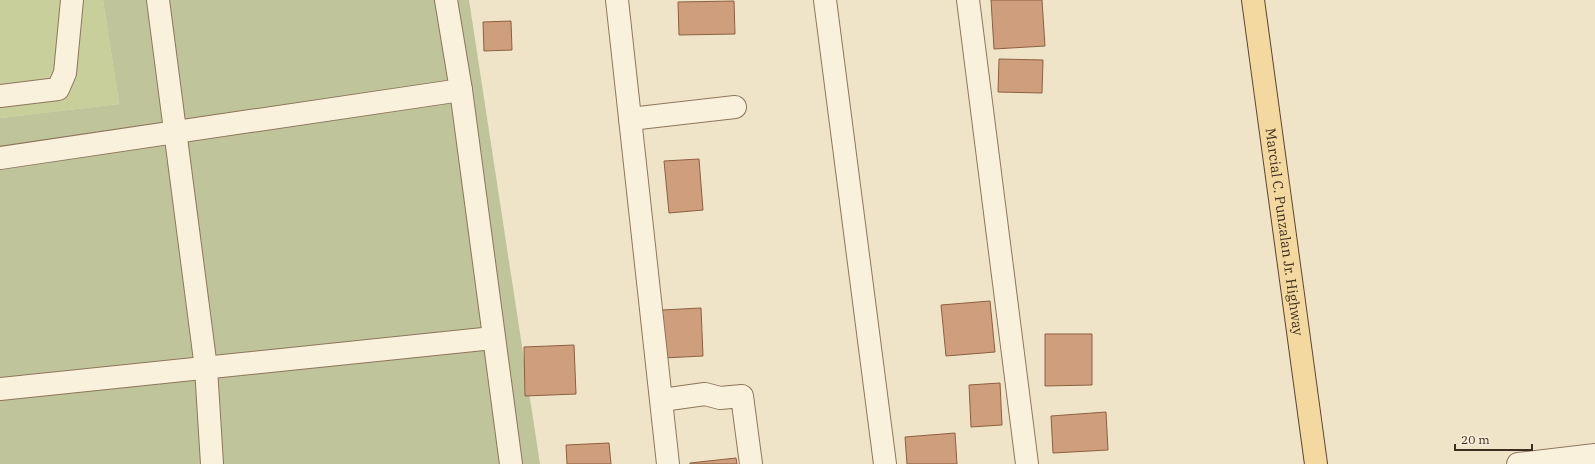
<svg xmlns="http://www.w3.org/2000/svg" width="1595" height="464" viewBox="0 0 1595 464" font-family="'IBM Plex Serif',serif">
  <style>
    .green { fill: #c9cf9b }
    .cemetery { fill: #bfc49a }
    .building { fill: #cf9f7d; stroke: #8d5f41 }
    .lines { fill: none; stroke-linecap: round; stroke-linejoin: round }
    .minor-casing { stroke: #8d765c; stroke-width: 24 }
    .major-casing { stroke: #5b4430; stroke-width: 24 }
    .minor { stroke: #faf1dc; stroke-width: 22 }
    .major { stroke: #f3d9a0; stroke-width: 22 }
    .labels { text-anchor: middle; stroke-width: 4; stroke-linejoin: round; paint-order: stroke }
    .street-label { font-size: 14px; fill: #3d2e20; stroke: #f7eed8 }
  </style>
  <rect width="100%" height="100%" fill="#f0e4c8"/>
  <!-- green -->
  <polygon class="green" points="0,0 103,0 119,104 0,118"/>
  <!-- cemetery -->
  <polygon class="cemetery" points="103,0 469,0 540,464 0,464 0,118 119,104"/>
  <!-- building -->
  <g class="building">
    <polygon points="991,0 1042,0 1045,46 994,49"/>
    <polygon points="734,1 735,34 679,35 678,2"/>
    <polygon points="511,21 512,50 484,51 483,22"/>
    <polygon points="999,59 1043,60 1042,93 998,92"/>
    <polygon points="699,159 703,210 669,213 664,161"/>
    <polygon points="990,301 995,352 946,356 941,305"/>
    <polygon points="701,308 703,356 664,358 662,310"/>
    <polygon points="1045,334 1092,334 1092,385 1045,386"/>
    <polygon points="574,345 576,394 525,396 524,347"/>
    <polygon points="1000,383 1002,425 971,427 969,385"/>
    <polygon points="1106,412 1108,450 1053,453 1051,416"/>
    <polygon points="955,433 957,464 907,464 905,437"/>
    <polygon points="609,443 611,464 567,464 566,445"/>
    <polygon points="736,458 737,464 690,464 690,463"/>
  </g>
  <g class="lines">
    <!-- minor casing -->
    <g class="minor-casing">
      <g id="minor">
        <polyline points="158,0 206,368 212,464"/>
        <polyline points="446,0 461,90 511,464"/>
        <polyline points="617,0 668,464"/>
        <polyline points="825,0 885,464"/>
        <polyline points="968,0 1027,464"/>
        <polyline points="0,96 58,89 65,73 72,0"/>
        <polyline points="630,119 735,107"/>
        <polyline points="0,158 461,90"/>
        <polyline points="0,389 493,338"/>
        <polyline points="662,400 705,394 720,398 742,396 751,464"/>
        <polyline points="1518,464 1595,455"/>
      </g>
    </g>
    <!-- major casing -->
    <g class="major-casing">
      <g id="major">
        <path id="s1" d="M 1253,0 L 1316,464"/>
      </g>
    </g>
    <!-- minor -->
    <use href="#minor" class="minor"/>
    <!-- major -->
    <use href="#major" class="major"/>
  </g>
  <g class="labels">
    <!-- street labels -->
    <g class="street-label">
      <text dy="5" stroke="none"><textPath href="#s1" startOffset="234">Marcial C. Punzalan Jr. Highway</textPath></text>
    </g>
  </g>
  <!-- scale -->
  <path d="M1455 444v6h77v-6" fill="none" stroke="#3d2e20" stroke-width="2"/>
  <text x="1461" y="444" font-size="12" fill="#3d2e20" stroke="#f7eed8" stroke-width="3" paint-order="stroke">20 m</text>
</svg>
